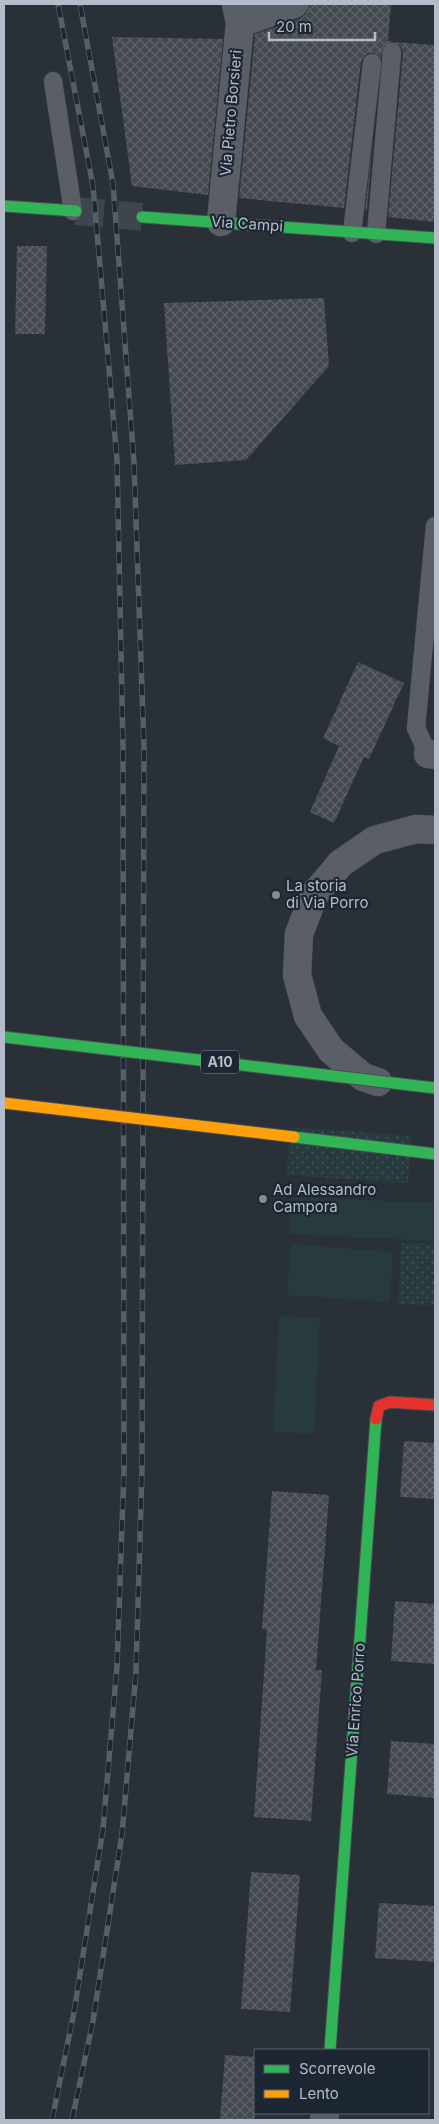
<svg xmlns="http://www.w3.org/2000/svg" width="439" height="2124" viewBox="0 0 439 2124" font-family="Inter,sans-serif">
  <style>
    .grass { fill: #273a3e }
    .park { fill: url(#park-dots) }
    .building { fill: url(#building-cross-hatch) }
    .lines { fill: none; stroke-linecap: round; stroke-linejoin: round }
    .secondary-tunnel { stroke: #3f454e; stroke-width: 28; stroke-dasharray: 28 14; stroke-linecap: butt }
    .lane-casing { stroke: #484c53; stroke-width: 19 }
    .street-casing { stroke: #484c53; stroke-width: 29 }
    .fast-casing { stroke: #484c53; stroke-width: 13 }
    .jam-casing { stroke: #484c53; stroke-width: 13 }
    .lane { stroke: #5a5e66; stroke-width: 18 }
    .street { stroke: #5a5e66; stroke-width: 28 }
    .fast { stroke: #30b455; stroke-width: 11 }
    .jam { stroke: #e5322d; stroke-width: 11 }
    .rail-casing { stroke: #595d64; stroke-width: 5.5 }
    .rail { stroke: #1d2633; stroke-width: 4; stroke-dasharray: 11; stroke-linecap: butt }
    .fast-bridge-casing { stroke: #474c53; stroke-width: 13; stroke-linecap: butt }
    .slow-bridge-casing { stroke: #474c53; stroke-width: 13; stroke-linecap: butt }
    .fast-bridge { stroke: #30b455; stroke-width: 11 }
    .slow-bridge { stroke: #ff9f0a; stroke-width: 11 }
    .poi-dot { fill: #848b96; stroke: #1d2633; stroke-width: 2 }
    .labels { text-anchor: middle; stroke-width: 4.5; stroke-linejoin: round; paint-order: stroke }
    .shield { fill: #1d2633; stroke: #878f9c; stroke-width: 1 }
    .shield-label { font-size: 14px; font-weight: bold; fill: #b4bcc9 }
    .street-label { font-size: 15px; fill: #b4bcc9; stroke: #1d2633 }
    .poi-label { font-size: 15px; fill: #b4bcc9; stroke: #1d2633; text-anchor: start }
  </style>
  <defs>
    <pattern id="park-dots" width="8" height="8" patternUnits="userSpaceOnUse" patternTransform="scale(1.25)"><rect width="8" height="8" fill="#273a3e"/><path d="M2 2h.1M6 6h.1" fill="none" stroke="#445559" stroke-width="1.8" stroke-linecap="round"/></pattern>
    <pattern id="building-cross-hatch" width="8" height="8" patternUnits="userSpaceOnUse" patternTransform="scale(1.25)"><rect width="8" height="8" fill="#444950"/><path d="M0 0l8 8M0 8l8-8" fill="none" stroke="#5d6168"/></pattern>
  </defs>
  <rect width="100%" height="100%" fill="#2a3038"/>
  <!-- grass -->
  <g class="grass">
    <polygon points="291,1197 435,1203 435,1241 290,1234"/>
    <polygon points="291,1244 393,1252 390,1302 287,1295"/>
    <polygon points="279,1316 320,1318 314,1434 273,1432"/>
  </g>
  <!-- park -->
  <g class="park">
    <polygon points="290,1127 412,1136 408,1183 287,1175"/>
    <polygon points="401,1243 435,1244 435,1306 398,1304"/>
  </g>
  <!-- building -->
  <g class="building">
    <polygon points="309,4 391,4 388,41 392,41 384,46 381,58 374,53 368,53 364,56 361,62 344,208 239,198 255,34 300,19 306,14"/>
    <polygon points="112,37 223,39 208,195 132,186"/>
    <polygon points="394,42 435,45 435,222 388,217 403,53 401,47"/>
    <polygon points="373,141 367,210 365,210"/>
    <polygon points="17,246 47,246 45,334 15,334"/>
    <polygon points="324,298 329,366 246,460 175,465 164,303"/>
    <polygon points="358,662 404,683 369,759 364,757 334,823 310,812 339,746 323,738"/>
    <polygon points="404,1441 435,1443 435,1499 400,1497"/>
    <polygon points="272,1491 329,1495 316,1670 322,1670 311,1821 254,1817 267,1630 262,1629"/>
    <polygon points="395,1601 435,1604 435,1664 391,1661"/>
    <polygon points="391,1741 435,1744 435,1798 387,1794"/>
    <polygon points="251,1872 300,1875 290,2012 241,2009"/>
    <polygon points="379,1903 435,1906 435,1962 375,1958"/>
    <polygon points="225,2055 255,2057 255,2120 220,2120"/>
  </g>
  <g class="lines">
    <!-- secondary-tunnel -->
    <polyline class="secondary-tunnel" points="76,211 142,217"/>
    <!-- lane casing -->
    <g class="lane-casing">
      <g id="lane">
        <polyline points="53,81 73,211"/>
        <polyline points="352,233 372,63"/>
        <polyline points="376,234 392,52"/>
        <polyline points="428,754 416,728 435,526"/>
      </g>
    </g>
    <!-- street casing -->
    <g class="street-casing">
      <g id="street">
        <polyline points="240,23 294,4"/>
        <polyline points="221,222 240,23 236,4"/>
        <polyline points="428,754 435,755"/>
        <polyline points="378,1082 363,1077 331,1050 308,1016 297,975 299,934 314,895 341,863 375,840 416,829 435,830"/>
        <polyline points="324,2120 325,2113"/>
      </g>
    </g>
    <!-- fast casing -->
    <g class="fast-casing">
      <g id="fast">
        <polyline points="4,206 76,211"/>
        <polyline points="142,217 435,238"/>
        <polyline points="330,2050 376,1419"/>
      </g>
    </g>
    <!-- jam casing -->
    <g class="jam-casing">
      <polyline id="jam" points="376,1419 379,1406 390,1402 435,1405"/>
    </g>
    <!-- lane -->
    <use href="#lane" class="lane"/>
    <!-- street -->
    <use href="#street" class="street"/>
    <!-- fast -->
    <use href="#fast" class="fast"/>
    <!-- jam -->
    <use href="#jam" class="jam"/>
    <!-- rail casing -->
    <g class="rail-casing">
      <g id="rail">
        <polyline points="52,2120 74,2012 103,1829 117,1666 124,1470 123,747 117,460 93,186 58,4"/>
        <polyline points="72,2120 93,2021 122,1834 136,1672 142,1470 144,747 134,463 113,184 80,4"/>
      </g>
    </g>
    <!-- rail -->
    <use href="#rail" class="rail"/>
    <!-- fast-bridge casing -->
    <g class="fast-bridge-casing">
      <g id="fast-bridge">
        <polyline points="4,1037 435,1088"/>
        <polyline points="294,1137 435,1154"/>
      </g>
    </g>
    <!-- slow-bridge casing -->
    <g class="slow-bridge-casing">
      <polyline id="slow-bridge" points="4,1103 294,1137"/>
    </g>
    <!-- fast-bridge -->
    <use href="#fast-bridge" class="fast-bridge"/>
    <!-- slow-bridge -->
    <use href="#slow-bridge" class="slow-bridge"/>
  </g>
  <!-- markers -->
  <g class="poi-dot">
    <circle cx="276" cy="895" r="5"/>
    <circle cx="263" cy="1199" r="5"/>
  </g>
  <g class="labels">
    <!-- shield labels -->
    <rect class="shield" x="201" y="1050.5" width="38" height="23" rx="4"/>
    <g class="shield-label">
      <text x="220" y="1067">A10</text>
    </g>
    <!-- street labels -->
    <g class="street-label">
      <text transform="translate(231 113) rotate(-85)" y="5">Via Pietro Borsieri</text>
      <text transform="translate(247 224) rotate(4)" y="5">Via Campi</text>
      <text transform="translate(356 1700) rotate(-86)" y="5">Via Enrico Porro</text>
    </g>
    <!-- poi labels -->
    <g class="poi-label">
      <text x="286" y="891">La storia<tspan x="286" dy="17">di Via Porro</tspan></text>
      <text x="273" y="1195">Ad Alessandro<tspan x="273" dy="17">Campora</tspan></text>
    </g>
  </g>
  <!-- border -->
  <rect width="439" height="2124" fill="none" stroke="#b4bcc9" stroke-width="10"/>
  <!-- legend -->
  <rect x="254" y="2049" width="175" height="65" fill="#1d2633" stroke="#59626f"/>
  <rect x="264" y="2065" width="25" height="8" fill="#30b455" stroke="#59626f"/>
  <text x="299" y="2074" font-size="15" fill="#b4bcc9">Scorrevole</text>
  <rect x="264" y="2090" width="25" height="8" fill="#ff9f0a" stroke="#59626f"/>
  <text x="299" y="2099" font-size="15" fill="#b4bcc9">Lento</text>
  <!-- scale -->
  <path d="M269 32v8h106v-8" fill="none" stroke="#b4bcc9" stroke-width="2.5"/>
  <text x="276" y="32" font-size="15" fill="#b4bcc9" stroke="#1d2633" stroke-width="4" paint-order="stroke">20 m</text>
</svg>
